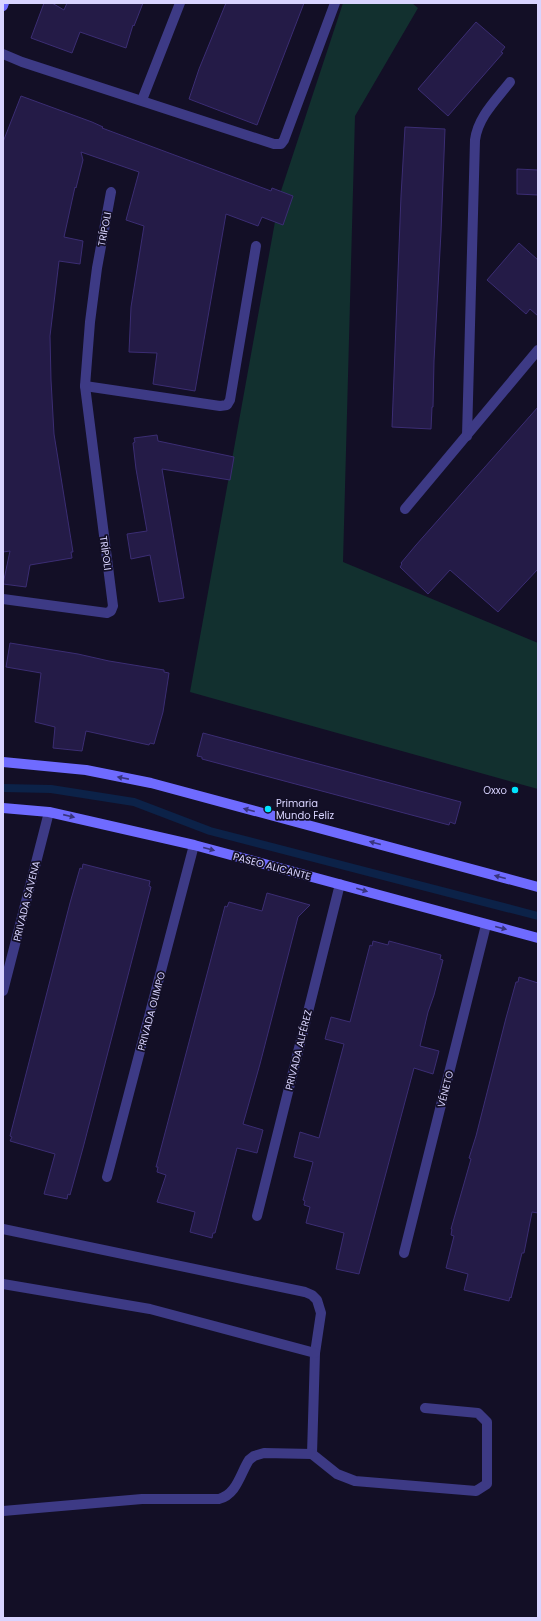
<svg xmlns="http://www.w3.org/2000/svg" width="541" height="1621" viewBox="0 0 541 1621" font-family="Poppins,sans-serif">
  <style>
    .green { fill: #12302f }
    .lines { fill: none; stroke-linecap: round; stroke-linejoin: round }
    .stream { stroke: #0c2248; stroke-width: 8 }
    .building { fill: #241b47; stroke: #3b2d73 }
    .lane { stroke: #3d3a85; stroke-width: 10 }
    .street { stroke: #3d3a85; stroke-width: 10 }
    .secondary { stroke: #6f6bff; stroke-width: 10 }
    .oneway { fill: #38347d }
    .poi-dot { fill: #00e5ff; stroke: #130f26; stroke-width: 1.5 }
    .labels { text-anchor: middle; stroke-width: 3.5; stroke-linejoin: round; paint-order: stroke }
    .street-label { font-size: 10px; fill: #d9d4ff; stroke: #130f26 }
    .poi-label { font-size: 10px; fill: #d9d4ff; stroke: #130f26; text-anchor: end }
  </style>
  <rect width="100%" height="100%" fill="#130f26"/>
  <!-- green -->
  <polygon class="green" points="343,3 412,3 418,8 355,116 343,562 538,643 538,789 190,692 280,194"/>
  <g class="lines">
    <!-- stream -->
    <polyline class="stream" points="3,788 51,789 134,802 210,831 538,916"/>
  </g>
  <!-- building -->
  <g class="building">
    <polygon points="44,3 52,3 64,10 67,3 143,3 134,26 133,25 126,48 80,32 72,53 31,38"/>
    <polygon points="226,3 304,3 257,125 189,99 199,69"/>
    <polygon points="476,22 505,47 501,52 503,53 448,116 418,89"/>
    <polygon points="21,96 92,122 103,127 102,128 271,191 272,188 293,196 283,225 262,217 258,226 226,214 195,391 153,384 157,353 129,352 131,307 144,226 126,220 139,172 81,152 83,160 76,188 75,187 64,237 83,241 80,264 59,261 50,336 51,380 54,434 73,552 71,552 72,558 30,565 26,587 3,584 10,551 3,552 3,142"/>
    <polygon points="405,127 445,129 441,232 434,361 433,407 432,407 431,429 392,427 401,196"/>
    <polygon points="517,169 538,170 538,195 517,194"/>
    <polygon points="519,243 538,260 538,316 530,309 526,314 487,280"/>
    <polygon points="538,407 538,569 498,612 450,570 428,594 400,567 402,564 401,563 416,545"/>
    <polygon points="157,435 158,441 234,457 230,480 162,469 184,598 159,602 150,555 131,559 127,534 147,531 136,469 133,443 135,442 134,438"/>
    <polygon points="10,643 78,654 109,661 164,670 164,672 169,673 163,712 154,744 150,743 149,745 86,731 82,751 53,748 55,727 35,722 41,673 6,667"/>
    <polygon points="203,733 461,802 455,824 450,822 449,825 202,759 202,757 197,756"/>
    <polygon points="83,864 150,881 149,886 151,887 83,1148 70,1195 68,1194 67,1199 44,1194 55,1154 10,1141 12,1137 10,1136 70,903 80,868 82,869"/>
    <polygon points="267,893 310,905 298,917 260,1064 243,1124 263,1130 257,1153 237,1148 215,1233 213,1233 212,1238 190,1232 195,1212 157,1202 166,1175 157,1172 158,1167 156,1167 225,906 227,907 229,902 262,911"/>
    <polygon points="373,941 388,945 389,941 441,955 440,959 443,960 434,995 428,1012 420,1046 439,1051 433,1074 414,1068 359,1274 336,1269 344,1233 306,1223 310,1207 304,1205 305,1201 303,1200 313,1162 294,1157 300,1132 319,1138 344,1044 325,1039 331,1017 350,1022 370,945 372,946"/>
    <polygon points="519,977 538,983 538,1213 532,1212 524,1253 522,1253 521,1257 511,1298 510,1297 509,1301 464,1290 468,1274 446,1268 454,1236 451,1235 452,1229 451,1229 471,1159 469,1158 476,1136 506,1018 516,982 518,982"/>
  </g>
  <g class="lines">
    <!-- lane -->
    <g class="lane">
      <polyline points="3,1229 305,1292 312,1295 317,1300 321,1313 315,1353 312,1454"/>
      <polyline points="3,1284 150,1309 315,1353"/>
      <path d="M 3,1511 L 142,1499 L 219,1499 C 237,1494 240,1474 249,1460 L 254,1456 L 264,1453 L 312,1454 L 337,1474 L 355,1481 L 476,1491 L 487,1484 L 487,1422 L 478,1413 L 425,1408"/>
    </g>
    <!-- street -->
    <g class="street">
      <polyline points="3,54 22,62 274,144 281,144 284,140 335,3"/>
      <polyline points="142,100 180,3"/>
      <polyline points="85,386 220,406 227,405 230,400 256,246"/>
      <path d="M 467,436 L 475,140 C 478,117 496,100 510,82"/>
      <polyline points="405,509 538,350"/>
      <polyline points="3,599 107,613 111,611 113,606 85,386 90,322 97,268 111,192"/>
      <polyline points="3,991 49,812"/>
      <polyline points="107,1177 194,845"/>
      <polyline points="257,1216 340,884"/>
      <polyline points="404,1253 486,925"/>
    </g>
    <!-- secondary -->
    <g class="secondary">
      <polyline points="3,6 4,3"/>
      <polyline points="3,762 86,770 151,783 538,887"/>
      <polyline points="3,808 49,812 194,845 538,938"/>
    </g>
  </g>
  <!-- one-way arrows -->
  <defs><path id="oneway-solid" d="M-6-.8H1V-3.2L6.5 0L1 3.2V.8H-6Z"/></defs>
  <g class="oneway">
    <use href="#oneway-solid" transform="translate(123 778) rotate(-169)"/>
    <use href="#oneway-solid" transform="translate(249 810) rotate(-165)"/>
    <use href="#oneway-solid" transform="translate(69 816) rotate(13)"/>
    <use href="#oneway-solid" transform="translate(375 843) rotate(-165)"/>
    <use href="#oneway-solid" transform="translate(209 849) rotate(15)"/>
    <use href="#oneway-solid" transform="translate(500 877) rotate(-165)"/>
    <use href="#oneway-solid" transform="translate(362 890) rotate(16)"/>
    <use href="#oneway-solid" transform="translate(501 928) rotate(14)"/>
  </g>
  <!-- markers -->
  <g class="poi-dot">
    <circle cx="515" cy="790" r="4"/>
    <circle cx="268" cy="809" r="4"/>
  </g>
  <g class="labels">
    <!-- street labels -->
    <g class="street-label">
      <text transform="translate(104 229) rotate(-79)" y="4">TRÍPOLI</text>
      <text transform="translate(106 553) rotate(82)" y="4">TRÍPOLI</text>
      <text transform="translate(272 866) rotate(15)" y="4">PASEO ALICANTE</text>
      <text transform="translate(26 901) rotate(-76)" y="4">PRIVADA SAVENA</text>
      <text transform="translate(151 1011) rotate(-75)" y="4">PRIVADA OLIMPO</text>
      <text transform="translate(298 1050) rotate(-76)" y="4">PRIVADA ALFÉREZ</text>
      <text transform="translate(445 1089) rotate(-76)" y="4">VÉNETO</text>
    </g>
    <!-- poi labels -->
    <g class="poi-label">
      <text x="507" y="794">Oxxo</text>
      <text x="276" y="807" text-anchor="start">Primaria<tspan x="276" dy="12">Mundo Feliz</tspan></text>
    </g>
  </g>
  <!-- border -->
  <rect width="541" height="1621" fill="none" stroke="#d9d4ff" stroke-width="8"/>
</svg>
